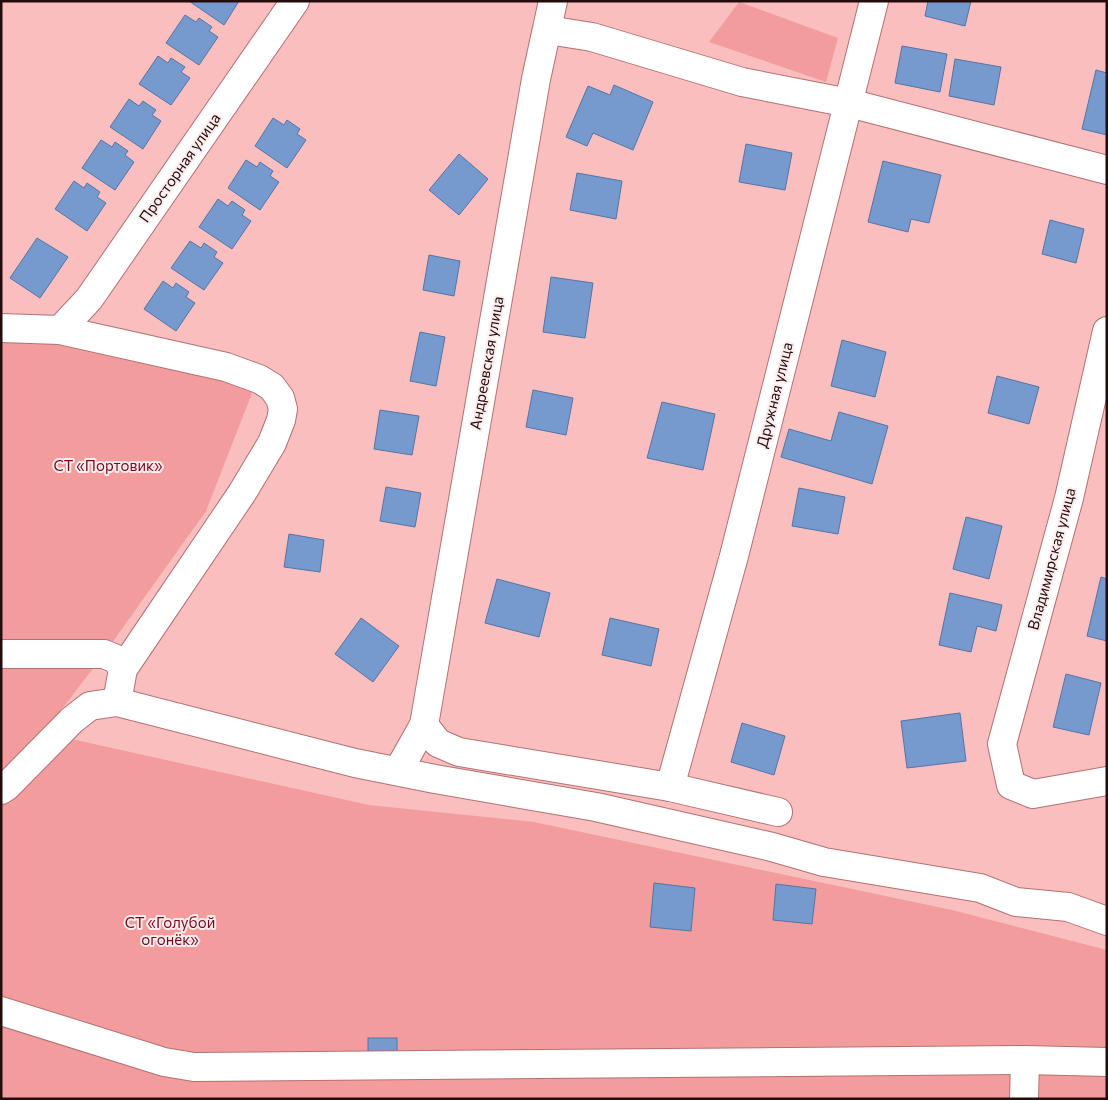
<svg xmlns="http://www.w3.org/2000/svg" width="1108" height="1100" viewBox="0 0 1108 1100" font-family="Commissioner,sans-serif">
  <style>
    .green { fill: #f39c9d }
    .building { fill: #779ace; stroke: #5374a6 }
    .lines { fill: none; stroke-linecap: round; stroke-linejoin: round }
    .minor-casing { stroke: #b47071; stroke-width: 30 }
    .minor { stroke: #fff; stroke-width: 28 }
    .labels { text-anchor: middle; stroke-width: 4; stroke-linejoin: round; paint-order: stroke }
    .street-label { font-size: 15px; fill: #240b0c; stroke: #fcecec }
    .park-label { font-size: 15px; fill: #75081f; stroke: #fcecec }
  </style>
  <rect width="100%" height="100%" fill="#fabebe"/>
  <!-- green -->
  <g class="green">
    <polygon points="739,2 838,38 826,82 709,42"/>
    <polygon points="1,340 52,344 254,388 206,511 104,654 39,739 1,774"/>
    <polygon points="67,738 369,805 534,822 952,910 1107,950 1107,1099 1,1099 1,801"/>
  </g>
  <!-- building -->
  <g class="building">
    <polygon points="189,1 239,1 224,25"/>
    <polygon points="928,1 971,1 965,26 925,16"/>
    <polygon points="185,15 196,22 199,18 212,27 209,31 218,37 199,65 166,43"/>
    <polygon points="902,46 947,54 940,92 895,83"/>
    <polygon points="158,56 168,63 171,58 185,67 181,72 190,78 171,105 139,84"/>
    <polygon points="955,59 1001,67 994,105 949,96"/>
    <polygon points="1096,70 1107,73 1107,135 1082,129"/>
    <polygon points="614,85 653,102 633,150 593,133 587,146 566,137 588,86 610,95"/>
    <polygon points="129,99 139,106 143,101 156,110 152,115 161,121 143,149 110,127"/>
    <polygon points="273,118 284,125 287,120 300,129 297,134 306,140 287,168 255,146"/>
    <polygon points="101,140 112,147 115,142 128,151 125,155 134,162 115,190 82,168"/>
    <polygon points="746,144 792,153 785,190 739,182"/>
    <polygon points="459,154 488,179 459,215 429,190"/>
    <polygon points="246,160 257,167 260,162 273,171 270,176 279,182 260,210 228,188"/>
    <polygon points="883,161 941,175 929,223 911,219 908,232 868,222"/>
    <polygon points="577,173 622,181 616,219 570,210"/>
    <polygon points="74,181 84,188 87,183 100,192 97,197 106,203 87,231 55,209"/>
    <polygon points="218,199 228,206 232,201 245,210 242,215 251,221 232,249 199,227"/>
    <polygon points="1050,220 1084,229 1076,263 1042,254"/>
    <polygon points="37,238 68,257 40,298 10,278"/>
    <polygon points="190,241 201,248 204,243 217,252 214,257 223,263 204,290 171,268"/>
    <polygon points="429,255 460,261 454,296 423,290"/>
    <polygon points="551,277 593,283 585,338 543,332"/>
    <polygon points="163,281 173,288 176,283 189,292 186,297 195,303 176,331 144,309"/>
    <polygon points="420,332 445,337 436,386 410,381"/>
    <polygon points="842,340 886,352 875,397 831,386"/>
    <polygon points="997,376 1039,387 1029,424 988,413"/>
    <polygon points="533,390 573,398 566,435 526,427"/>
    <polygon points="662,402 715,414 703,470 647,458"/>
    <polygon points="380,410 419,416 412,455 374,449"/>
    <polygon points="839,412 888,426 872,484 781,457 789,429 831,441"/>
    <polygon points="386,487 421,493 415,527 380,521"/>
    <polygon points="799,488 845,497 838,534 792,526"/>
    <polygon points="966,517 1002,526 989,579 953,569"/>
    <polygon points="289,534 324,540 320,572 284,567"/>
    <polygon points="1101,577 1107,579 1107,641 1087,636"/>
    <polygon points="497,579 550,593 539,637 485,623"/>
    <polygon points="950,593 1002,605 996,631 977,626 971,652 939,645"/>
    <polygon points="361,618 399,646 373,682 335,654"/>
    <polygon points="610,618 659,629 651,666 602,655"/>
    <polygon points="1066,674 1101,683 1089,735 1053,727"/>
    <polygon points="960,713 966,761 907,768 901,721"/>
    <polygon points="742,723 785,736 774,775 731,762"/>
    <polygon points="654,883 695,888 691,931 650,927"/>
    <polygon points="776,884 816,889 812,924 773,920"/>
    <rect x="368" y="1038" width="29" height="16"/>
  </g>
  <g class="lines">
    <!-- minor casing -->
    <g class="minor-casing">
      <g id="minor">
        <polyline points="548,30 592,37 742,82 849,103 1107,170"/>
        <polyline points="1,328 60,330 226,367 259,379 272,387 280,398 283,409 281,420 272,443 242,493 123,669 117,702"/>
        <polyline points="60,330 89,299 295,1"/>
        <polyline points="1107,331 1069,498 1002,744 1011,785 1033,794 1107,781"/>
        <polyline points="1,654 104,654 116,659 123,669"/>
        <polyline points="424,725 438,743 459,752 670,787 778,812"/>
        <polyline points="398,771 424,725 536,79 553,1"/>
        <polyline points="670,787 734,556 874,1"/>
        <polyline points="1,790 7,786 72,720 90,706 117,702 355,763 435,779 596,807 772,847 824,862 980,888 1016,902 1068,907 1107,921"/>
        <polyline points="1,1011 164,1062 194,1067 1025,1060 1107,1062"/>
        <polyline points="1024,1099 1025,1060"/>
      </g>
    </g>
    <!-- minor -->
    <use href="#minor" class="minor"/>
  </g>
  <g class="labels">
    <!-- street labels -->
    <g class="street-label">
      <text transform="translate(180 168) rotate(-55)" y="5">Просторная улица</text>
      <text transform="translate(487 363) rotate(-80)" y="5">Андреевская улица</text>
      <text transform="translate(775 395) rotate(-76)" y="5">Дружная улица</text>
      <text transform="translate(1052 559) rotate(-75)" y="5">Владимирская улица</text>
    </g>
    <!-- park labels -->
    <g class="park-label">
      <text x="108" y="471">СТ «Портовик»</text>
      <text x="170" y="928">СТ «Голубой<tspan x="170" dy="17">огонёк»</tspan></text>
    </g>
  </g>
  <!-- border -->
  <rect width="1108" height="1100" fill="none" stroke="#240b0c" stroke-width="5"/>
</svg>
